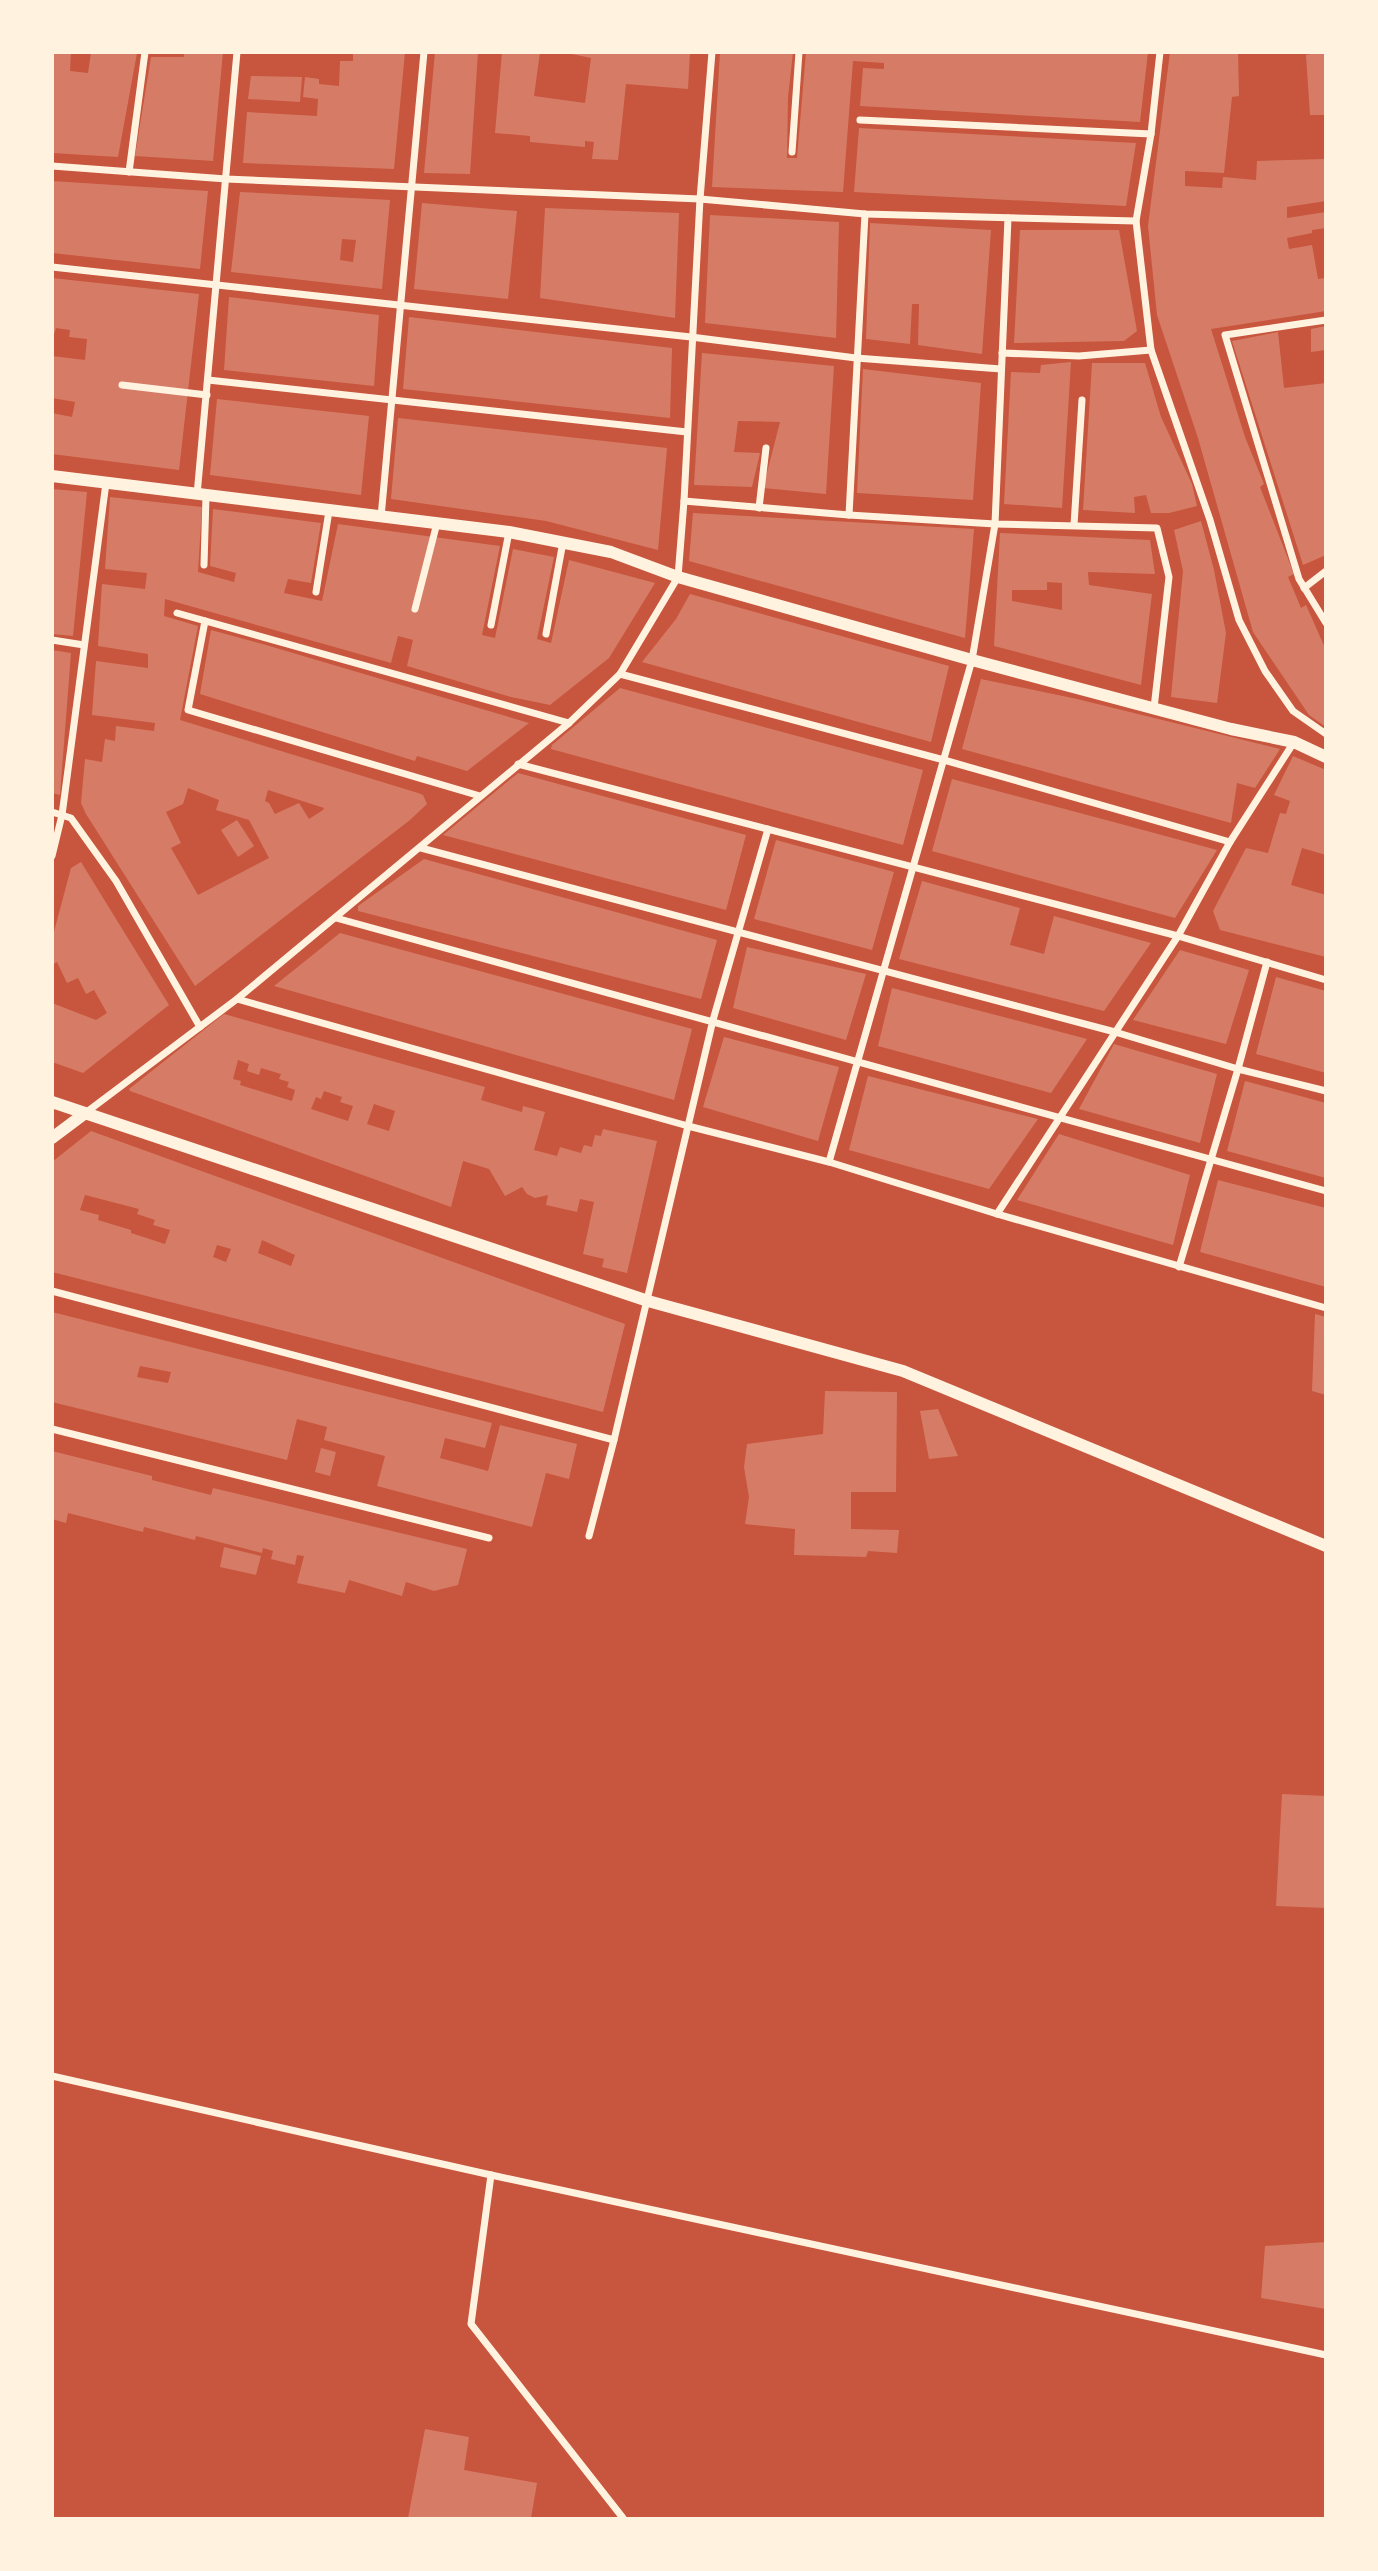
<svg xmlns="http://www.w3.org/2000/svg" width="1378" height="2571" viewBox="0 0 1378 2571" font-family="Mulish,sans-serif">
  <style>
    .building { fill: #d67c66; fill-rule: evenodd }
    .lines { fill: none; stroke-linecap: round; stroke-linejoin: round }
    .minor { stroke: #fff3e0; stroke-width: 7 }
    .tertiary { stroke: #fff3e0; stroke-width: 12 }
  </style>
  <rect width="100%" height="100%" fill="#c8553d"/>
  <!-- building -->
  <g class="building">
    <polygon points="52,52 71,52 70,71 88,73 91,52 137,53 118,157 52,153"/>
    <polygon points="184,52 223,52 213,161 135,156 151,57 184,57"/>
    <polygon points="353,52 405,52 394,169 243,163 247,112 317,116 318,99 303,97 305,77 319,79 319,84 339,86 340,61 353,61"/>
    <polygon points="435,52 478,52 470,174 424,173"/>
    <polygon points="502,52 540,52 534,96 585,103 591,58 562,52 690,52 688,89 626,84 618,160 592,159 594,142 585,141 585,147 530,142 530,136 495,133"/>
    <polygon points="720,52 793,52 788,97 787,158 797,158 806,52 1148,52 1140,122 860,106 863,68 884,69 884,63 853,61 843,192 712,187"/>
    <polygon points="1170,52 1238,52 1239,96 1232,97 1224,173 1185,171 1185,186 1222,188 1223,177 1256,180 1257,161 1326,159 1326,201 1287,207 1287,218 1326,212 1326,228 1312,230 1312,233 1287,238 1289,249 1312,245 1318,279 1326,278 1326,311 1211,329 1245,437 1264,484 1260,487 1294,574 1288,577 1301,608 1306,605 1326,650 1326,727 1309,715 1253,632 1198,438 1157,315 1148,226"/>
    <polygon points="1311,52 1326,52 1326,115 1310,115 1306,55 1311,54"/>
    <polygon points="251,76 302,77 300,102 248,99"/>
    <polygon points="859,128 1136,143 1126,206 854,192"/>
    <polygon points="52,181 208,191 200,269 52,253"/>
    <path d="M 240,192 L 390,200 L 382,289 L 231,272 ZM 342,239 L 356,240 L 353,262 L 340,260 Z"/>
    <polygon points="422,203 517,211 508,299 414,289"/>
    <polygon points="545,208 679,213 675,318 540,298"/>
    <polygon points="710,215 839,222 836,338 705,323"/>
    <polygon points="870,223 991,230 982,354 918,345 919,304 912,304 910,344 866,339"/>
    <polygon points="1020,230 1119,230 1137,331 1124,341 1014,343"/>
    <polygon points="52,278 199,294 179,470 52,454 52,413 72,417 75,402 52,398 52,356 85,360 87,339 69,337 70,330 56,328 52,341"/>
    <polygon points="229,297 379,315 374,386 224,370"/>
    <polygon points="409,317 672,348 670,418 403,389"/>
    <polygon points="1326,326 1326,350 1311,352 1311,329"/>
    <polygon points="1278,332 1284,388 1326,383 1326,555 1303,565 1232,341"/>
    <polygon points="702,353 834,366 826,494 763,488 780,422 738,421 734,452 760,453 752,487 694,485"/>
    <polygon points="1071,362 1062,508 1004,504 1011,372 1040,373 1041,365"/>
    <polygon points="1092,363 1145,363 1161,417 1192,484 1197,506 1169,513 1151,513 1146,495 1134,497 1135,513 1083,510"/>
    <polygon points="863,369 981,383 973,500 857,493"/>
    <polygon points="217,399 369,416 361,495 210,475"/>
    <polygon points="398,418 667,448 658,550 546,521 391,499"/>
    <polygon points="52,489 87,492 73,636 52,634"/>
    <path d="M 110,497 L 202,507 L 198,572 L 234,582 L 236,573 L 210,566 L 213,509 L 321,523 L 311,583 L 288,579 L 284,593 L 322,601 L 338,524 L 500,546 L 482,635 L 495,638 L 513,549 L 554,557 L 537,639 L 551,643 L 569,560 L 655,583 L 609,658 L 550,705 L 511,697 L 407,666 L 413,640 L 398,636 L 391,663 L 165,599 L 164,616 L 198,626 L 180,720 L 418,793 L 423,795 L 427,804 L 410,820 L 195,986 L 86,814 L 81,803 L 85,759 L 102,762 L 105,739 L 115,741 L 116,726 L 154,731 L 155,723 L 92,715 L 96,661 L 148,668 L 148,654 L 98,646 L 102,584 L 145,589 L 147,573 L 105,569 ZM 188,788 L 219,800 L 216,810 L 249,820 L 269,858 L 198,895 L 171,848 L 181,843 L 166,812 L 183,804 ZM 268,790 L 324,808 L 323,810 L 309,819 L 299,803 L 275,814 L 269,803 L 265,801 Z"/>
    <polygon points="693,513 974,529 965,638 689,561"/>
    <polygon points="1201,521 1214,570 1226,633 1217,703 1171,697 1183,571 1174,530"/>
    <path d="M 1000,533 L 1150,540 L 1155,574 L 1088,572 L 1089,585 L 1152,594 L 1141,685 L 994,646 ZM 1047,582 L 1062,583 L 1062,610 L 1012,601 L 1012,590 L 1047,590 Z"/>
    <polygon points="690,594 949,666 931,742 642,662 676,619"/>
    <polygon points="211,630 266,645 529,723 467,771 417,756 415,761 200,694"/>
    <polygon points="52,650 71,653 60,795 52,793"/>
    <polygon points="981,679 1077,699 1280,749 1255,788 1237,783 1231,823 962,749"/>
    <polygon points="620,688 923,770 903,845 551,749 552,745"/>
    <polygon points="1293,756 1326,770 1326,855 1302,848 1291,885 1326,895 1326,957 1220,930 1213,911 1246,848 1268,853 1280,813 1286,814 1290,801 1274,795"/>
    <polygon points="518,773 746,835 726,910 443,835"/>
    <polygon points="952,779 1121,824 1217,850 1175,918 932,851"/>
    <polygon points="237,820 254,846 238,857 221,830"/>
    <polygon points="776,840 894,872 872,950 754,919"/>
    <polygon points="424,859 717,940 701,999 358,911 358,906"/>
    <polygon points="81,862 169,1005 83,1073 52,1062 52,1003 96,1020 107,1013 94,990 86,994 78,978 67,983 57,962 52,965 52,939 71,868"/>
    <polygon points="922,881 1020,908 1010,945 1044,954 1054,916 1151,943 1104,1011 899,959"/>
    <polygon points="340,933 692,1029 674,1100 274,986"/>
    <polygon points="747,947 866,974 846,1040 733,1008"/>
    <polygon points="1180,950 1249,970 1226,1044 1133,1020"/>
    <polygon points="1276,977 1326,991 1326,1073 1256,1054"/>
    <polygon points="892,988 1019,1021 1087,1039 1051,1093 878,1046"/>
    <path d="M 224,1014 L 485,1087 L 481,1100 L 522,1112 L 523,1106 L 545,1112 L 534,1150 L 557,1156 L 560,1147 L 581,1153 L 584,1145 L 592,1147 L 595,1135 L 601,1136 L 603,1129 L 657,1141 L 627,1273 L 602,1267 L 604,1259 L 583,1254 L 594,1202 L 580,1199 L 577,1212 L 546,1205 L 548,1195 L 535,1198 L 527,1194 L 522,1187 L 505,1196 L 489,1169 L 463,1161 L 451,1207 L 130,1091 L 129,1089 ZM 238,1060 L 249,1064 L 247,1071 L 259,1075 L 261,1068 L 281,1074 L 279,1079 L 289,1082 L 287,1087 L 295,1090 L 292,1101 L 240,1085 L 241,1081 L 233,1079 ZM 324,1091 L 342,1097 L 340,1102 L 353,1106 L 348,1121 L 311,1109 L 316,1097 L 321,1099 ZM 374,1104 L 395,1111 L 389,1131 L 367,1124 Z"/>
    <polygon points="724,1037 839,1067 818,1141 703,1107"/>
    <polygon points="1114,1044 1217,1074 1200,1143 1079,1109"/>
    <polygon points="868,1076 1038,1119 989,1189 849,1150"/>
    <polygon points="1245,1081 1326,1103 1326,1178 1227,1151"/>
    <path d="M 91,1131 L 625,1324 L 603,1412 L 52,1272 L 52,1162 ZM 85,1195 L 139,1209 L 137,1214 L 155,1220 L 153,1225 L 170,1230 L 165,1244 L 131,1233 L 131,1230 L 98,1220 L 99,1215 L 80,1210 ZM 262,1240 L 295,1255 L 291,1266 L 258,1253 ZM 217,1245 L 231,1249 L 226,1262 L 213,1257 Z"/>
    <polygon points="1059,1134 1190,1175 1173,1245 1017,1200"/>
    <polygon points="1218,1180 1326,1208 1326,1287 1200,1252"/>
    <path d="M 52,1312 L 492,1423 L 485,1448 L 445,1438 L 440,1458 L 488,1471 L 500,1425 L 577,1444 L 569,1479 L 546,1473 L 532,1527 L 377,1486 L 385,1456 L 324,1440 L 327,1427 L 297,1419 L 287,1460 L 52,1402 ZM 140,1366 L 171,1372 L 168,1383 L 137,1377 Z"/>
    <polygon points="1315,1314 1326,1317 1326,1395 1312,1391"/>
    <polygon points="825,1391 897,1392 896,1492 851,1492 851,1529 899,1530 897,1553 868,1551 866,1557 794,1555 795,1529 745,1524 749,1497 744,1467 747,1444 823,1434"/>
    <polygon points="938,1409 958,1456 929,1459 920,1411"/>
    <polygon points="321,1448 336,1452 330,1476 315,1472"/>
    <polygon points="52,1451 152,1476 152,1480 211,1495 213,1488 467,1549 458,1585 434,1591 406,1582 402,1596 349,1580 345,1593 297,1583 304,1556 297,1555 295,1565 271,1559 273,1551 263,1548 262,1553 196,1536 195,1540 144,1527 143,1532 68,1513 66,1523 52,1519"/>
    <polygon points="224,1547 261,1556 256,1575 220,1567"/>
    <polygon points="1282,1794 1326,1796 1326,1908 1276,1906"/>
    <polygon points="1326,2242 1326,2309 1261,2298 1265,2246"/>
    <polygon points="425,2429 469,2437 464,2470 537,2483 531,2518 408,2518"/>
  </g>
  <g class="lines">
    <!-- minor -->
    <g class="minor">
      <polyline points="1160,52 1151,134 1136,221 1151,350 1210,520 1239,620 1265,671 1293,711 1326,734"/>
      <polyline points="860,120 1151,134"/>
      <polyline points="792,152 799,52"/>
      <polyline points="52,166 226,179 700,199 865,214 1136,221"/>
      <polyline points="129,172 145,52"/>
      <polyline points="52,267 691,337 856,358 1001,369"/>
      <polyline points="1326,320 1225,335 1299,579 1326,623"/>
      <polyline points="1002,353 1079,356 1151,350"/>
      <polyline points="208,380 687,432"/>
      <polyline points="122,385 207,395"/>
      <polyline points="197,495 237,52"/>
      <polyline points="684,501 849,515 995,524 1157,528 1169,577 1154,708"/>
      <polyline points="759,508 766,448"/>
      <polyline points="849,515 865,214"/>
      <polyline points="381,517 424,52"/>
      <polyline points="1074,525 1082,400"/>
      <polyline points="204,565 206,496"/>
      <polyline points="1304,588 1326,571"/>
      <polyline points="316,592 329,511"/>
      <polyline points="415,609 437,523"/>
      <polyline points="177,613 569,723"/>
      <polyline points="205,621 188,710 480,796"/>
      <polyline points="491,625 509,532"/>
      <polyline points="546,634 563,542"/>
      <polyline points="52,640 84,645"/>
      <polyline points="620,674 944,760 1230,842"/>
      <polyline points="518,764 1178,936 1326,980"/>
      <polyline points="52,812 71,818 116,881 200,1027"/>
      <polyline points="421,848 1115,1032 1238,1069 1326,1091"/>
      <polyline points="52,856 62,815 106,483"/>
      <path d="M 336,918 C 666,1007 996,1099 1326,1191"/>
      <polyline points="237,999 688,1126 829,1162 997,1214 1326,1308"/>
      <polyline points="84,1114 237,999 569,723 620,674 678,577 684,501 700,199 712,52"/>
      <polyline points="829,1162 972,660 995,524 1008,218"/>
      <polyline points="997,1214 1178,936 1230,842 1294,742"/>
      <polyline points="1179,1267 1238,1069 1267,962"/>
      <polyline points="52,1291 614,1440"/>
      <polyline points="52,1429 489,1538"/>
      <polyline points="589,1536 614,1440 713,1020 768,829"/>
      <polyline points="52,2076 491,2175 1326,2355"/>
      <polyline points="491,2175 471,2324 623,2518"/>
    </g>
    <!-- tertiary -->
    <g class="tertiary">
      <polyline points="52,476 509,532 611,552 678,577 972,660 1231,729 1294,742 1326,757"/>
      <polyline points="52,1102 648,1301 903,1371 1326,1546"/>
      <polyline points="52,1138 84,1114"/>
    </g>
  </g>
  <!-- border -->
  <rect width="1378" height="2571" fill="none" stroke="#fff3e0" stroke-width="108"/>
</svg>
